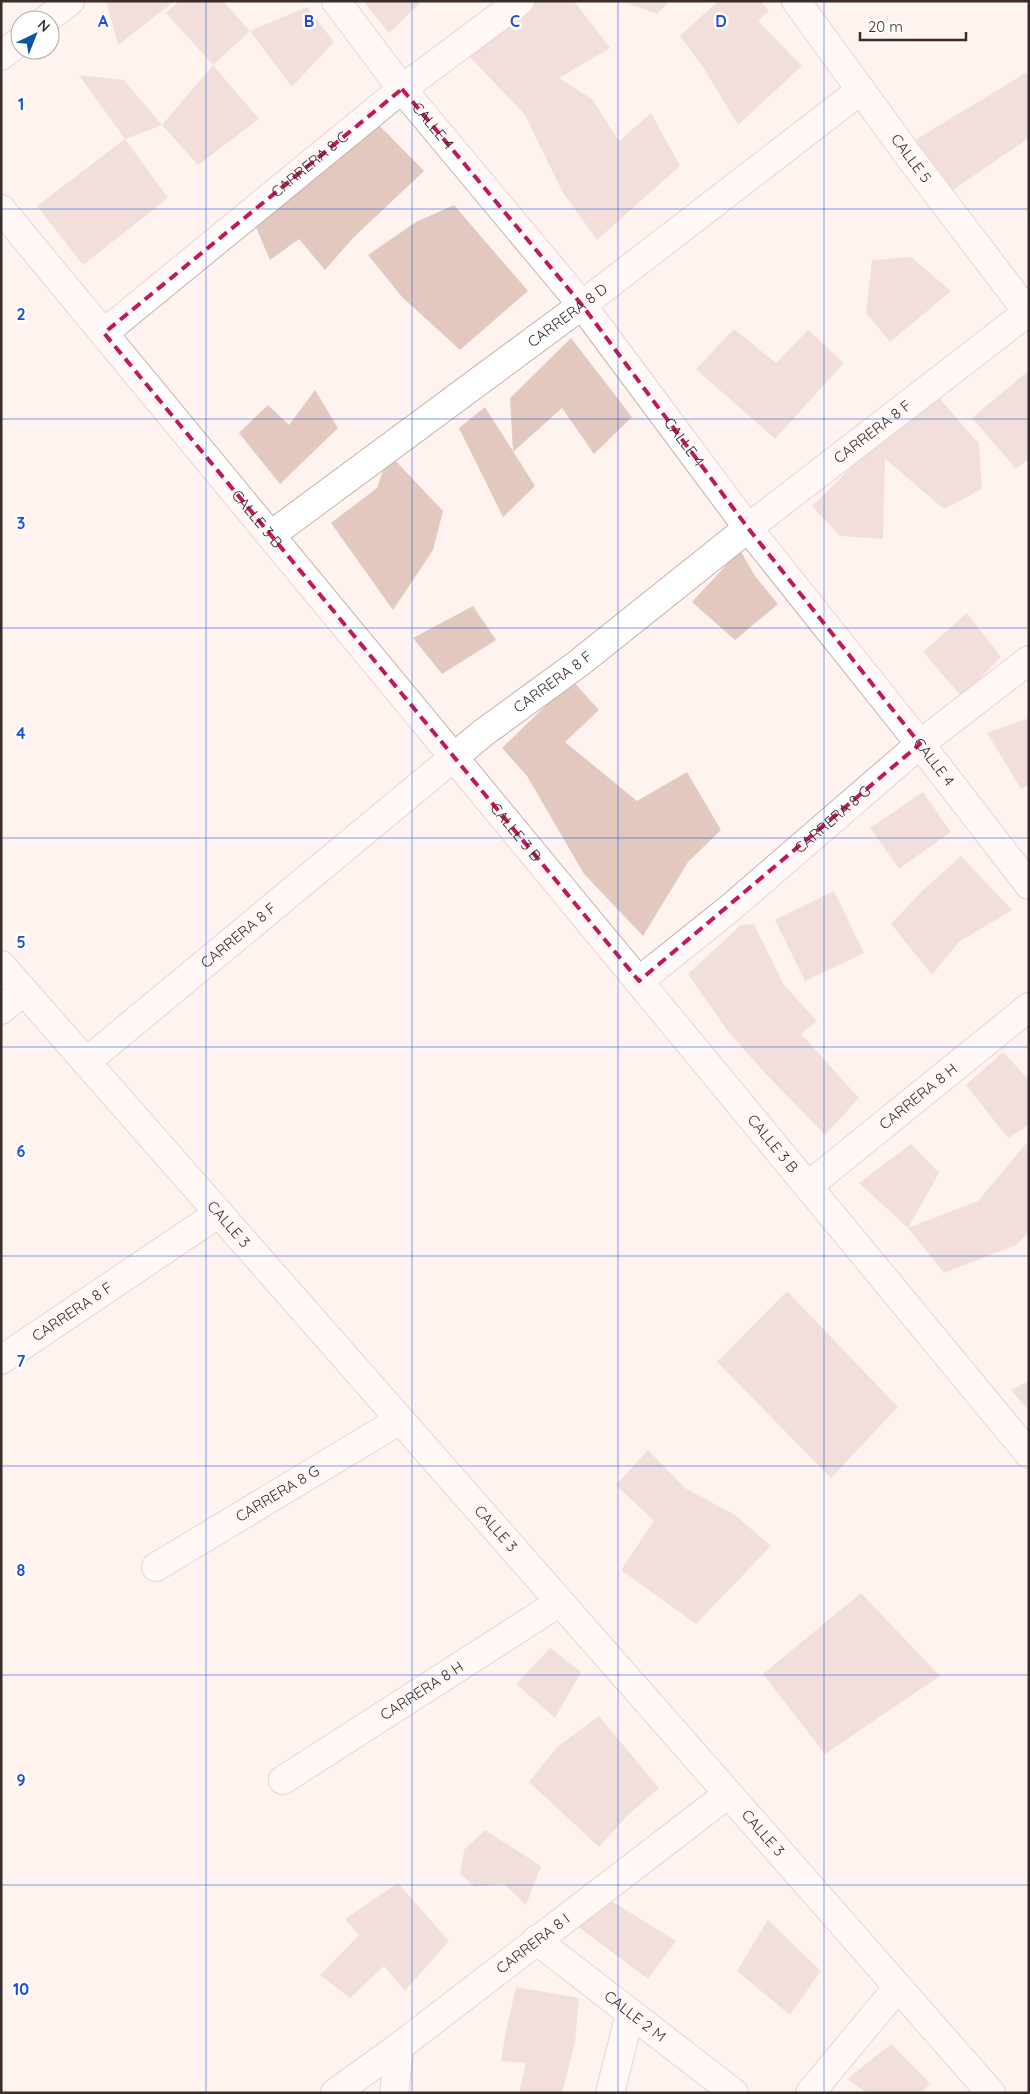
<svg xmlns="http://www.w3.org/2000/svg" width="1030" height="2094" viewBox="0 0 1030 2094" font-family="Quicksand,sans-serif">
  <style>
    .building { fill: #e3c8c0 }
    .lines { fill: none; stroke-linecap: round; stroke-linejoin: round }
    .street-casing { stroke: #caafa8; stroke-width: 30 }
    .street { stroke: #fff; stroke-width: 28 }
    .marked { fill: none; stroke: #c2185b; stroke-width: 4; stroke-dasharray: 10 6; stroke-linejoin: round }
    .grid { fill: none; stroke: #1d4ed8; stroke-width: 1; stroke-opacity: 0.55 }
    .labels { text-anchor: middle; stroke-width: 5; stroke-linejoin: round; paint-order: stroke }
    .street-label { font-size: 15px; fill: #382d2a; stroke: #fff }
    .grid-label { font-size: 16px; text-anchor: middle; font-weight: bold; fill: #1d4ed8; stroke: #fff; stroke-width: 5; stroke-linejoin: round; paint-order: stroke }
  </style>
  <rect width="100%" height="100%" fill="#fff3f0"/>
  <!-- building -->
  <g class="building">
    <polygon points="106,1 175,1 118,45"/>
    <polygon points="179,1 223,1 250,31 307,7 334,42 292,87 250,31 213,65 259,119 198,165 162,125 213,65 166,13"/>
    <polygon points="363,1 422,1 389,33"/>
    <polygon points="524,1 574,1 610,48 559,78 592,99 619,141 651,113 680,166 597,240 562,191 525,115 467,54"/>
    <polygon points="621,1 670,1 657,14"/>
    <polygon points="718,1 761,1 769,11 758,21 802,66 738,125 703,67 680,36"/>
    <polygon points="1029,71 1029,138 947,194 910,143"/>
    <polygon points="79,75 124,80 162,125 125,139 168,198 83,265 37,206 125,139"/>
    <polygon points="374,120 424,171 353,238 325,270 299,239 270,260 254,223"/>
    <polygon points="454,205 528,291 460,350 402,297 368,255 416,222"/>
    <polygon points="911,257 951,291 890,342 866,313 872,260"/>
    <polygon points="734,329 776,363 808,330 844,363 775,439 696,369"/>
    <polygon points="571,338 632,417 594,454 562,408 513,452 510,398"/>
    <polygon points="1029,370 1029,459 1016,469 972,418"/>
    <polygon points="315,390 338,428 280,484 239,433 268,405 289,425"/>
    <polygon points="935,393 979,444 982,489 944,509 885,459 883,539 840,536 812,506 872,447"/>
    <polygon points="485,407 535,486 503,517 459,428"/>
    <polygon points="389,454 443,511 433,550 393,610 331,523 377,488"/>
    <polygon points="740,550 755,576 778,604 735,640 692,602"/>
    <polygon points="473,606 496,640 442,674 413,638"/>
    <polygon points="967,613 1001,657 962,697 923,652"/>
    <polygon points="572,680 599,710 565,742 637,801 687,772 721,830 688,862 643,936 584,874 527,776 502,748"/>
    <polygon points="1029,718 1029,785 1021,789 987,733"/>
    <polygon points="923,792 951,832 899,869 870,828"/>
    <polygon points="961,856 1012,910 959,942 932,975 891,924 922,891"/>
    <polygon points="834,891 864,953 805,981 775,920"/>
    <polygon points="754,924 784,985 817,1021 801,1034 859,1098 825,1135 762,1070 727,1030 688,974 741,925"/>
    <polygon points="1003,1052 1029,1080 1029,1125 1008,1138 966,1085"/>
    <polygon points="1029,1140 1029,1232 1016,1245 944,1273 908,1228 859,1183 911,1144 939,1173 908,1228 978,1201"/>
    <polygon points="787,1291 898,1407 831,1478 717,1362"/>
    <polygon points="1029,1381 1029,1411 1011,1390"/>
    <polygon points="648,1450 685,1488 735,1515 771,1546 696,1624 621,1570 654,1521 616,1485"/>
    <polygon points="861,1593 940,1676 825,1754 763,1674"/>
    <polygon points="550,1648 581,1672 555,1718 516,1684"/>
    <polygon points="599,1716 659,1788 628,1815 599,1847 529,1782 557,1747"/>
    <polygon points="485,1830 541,1866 526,1905 503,1883 475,1887 460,1874 464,1850"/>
    <polygon points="398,1883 449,1941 405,1991 384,1966 350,1998 320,1975 359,1935 345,1919"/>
    <polygon points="600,1894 676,1941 648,1979 573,1923"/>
    <polygon points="768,1920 821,1971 790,2015 737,1971"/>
    <polygon points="516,1987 579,1998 575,2043 562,2093 519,2093 526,2063 501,2061 505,2035"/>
    <polygon points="891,2044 930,2083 922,2093 867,2093 847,2079"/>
  </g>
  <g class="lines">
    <!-- street casing -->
    <g class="street-casing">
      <g id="street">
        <path id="s1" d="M 336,1 L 402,89 L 582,305 L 748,528 L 920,744 L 1029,885"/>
        <path id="s2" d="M 796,1 L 911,159 L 1029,314"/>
        <polyline points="46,20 70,1"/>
        <polyline points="1,56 20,41"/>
        <path id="s3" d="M 1,209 L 1029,1454"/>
        <path id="s4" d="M 104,333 L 402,89 L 520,1"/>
        <path id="s5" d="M 271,535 L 582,305 L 861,90"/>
        <path id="s6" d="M 1,965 L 991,2093"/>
        <path id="s7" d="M 639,981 L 729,909 L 920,744 L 1029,660"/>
        <polyline points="1,1010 24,991"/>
        <path id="s8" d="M 86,1062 L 483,733 L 579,663 L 748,528 L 1029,311"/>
        <path id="s9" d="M 808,1186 L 1029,1007"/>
        <path id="s10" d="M 1,1360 L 219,1213"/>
        <path id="s11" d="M 156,1567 L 400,1420"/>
        <path id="s12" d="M 283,1780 L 560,1602"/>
        <path id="s13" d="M 536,1940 L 734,2093"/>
        <path id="s14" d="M 335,2093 L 400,2046 L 728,1794"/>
        <polyline points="394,2093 400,2046"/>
        <polyline points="610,2093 630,2014"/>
        <polyline points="810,2093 898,1987"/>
      </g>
    </g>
    <!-- street -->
    <use href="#street" class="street"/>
  </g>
  <!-- marked area -->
  <path d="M0 0H1030V2094H0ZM 402,89 L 582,305 L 748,528 L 920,744 L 639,981 L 104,333 Z" fill="#fff3f0" fill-opacity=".55" fill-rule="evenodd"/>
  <path class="marked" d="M 402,89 L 582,305 L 748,528 L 920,744 L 639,981 L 104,333 Z"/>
  <!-- grid -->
  <path class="grid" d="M 206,1 L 206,2093M 412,1 L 412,2093M 618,1 L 618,2093M 824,1 L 824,2093M 1,209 L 1029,209M 1,419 L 1029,419M 1,628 L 1029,628M 1,838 L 1029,838M 1,1047 L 1029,1047M 1,1256 L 1029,1256M 1,1466 L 1029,1466M 1,1675 L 1029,1675M 1,1885 L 1029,1885"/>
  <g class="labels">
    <!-- street labels -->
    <g class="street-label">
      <text dy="5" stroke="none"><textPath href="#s1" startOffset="158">CALLE 4</textPath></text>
      <text dy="5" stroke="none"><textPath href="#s2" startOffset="195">CALLE 5</textPath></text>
      <text dy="5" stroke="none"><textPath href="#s4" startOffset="266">CARRERA 8 C</textPath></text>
      <text dy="5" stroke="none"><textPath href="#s5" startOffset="369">CARRERA 8 D</textPath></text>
      <text dy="5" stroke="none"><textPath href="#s8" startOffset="1008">CARRERA 8 F</textPath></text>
      <text dy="5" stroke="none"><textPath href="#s1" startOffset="562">CALLE 4</textPath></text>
      <text dy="5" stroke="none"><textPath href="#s3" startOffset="402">CALLE 3 B</textPath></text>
      <text dy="5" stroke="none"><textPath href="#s8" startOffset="602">CARRERA 8 F</textPath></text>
      <text dy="5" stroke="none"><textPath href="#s1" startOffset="968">CALLE 4</textPath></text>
      <text dy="5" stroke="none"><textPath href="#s7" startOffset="252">CARRERA 8 G</textPath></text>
      <text dy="5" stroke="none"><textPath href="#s3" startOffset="808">CALLE 3 B</textPath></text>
      <text dy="5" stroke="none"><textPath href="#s8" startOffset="198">CARRERA 8 F</textPath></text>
      <text dy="5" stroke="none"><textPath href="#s9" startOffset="142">CARRERA 8 H</textPath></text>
      <text dy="5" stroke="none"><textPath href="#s3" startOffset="1212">CALLE 3 B</textPath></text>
      <text dy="5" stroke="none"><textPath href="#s6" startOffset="345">CALLE 3</textPath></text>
      <text dy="5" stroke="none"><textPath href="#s10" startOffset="86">CARRERA 8 F</textPath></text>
      <text dy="5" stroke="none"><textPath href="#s11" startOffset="142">CARRERA 8 G</textPath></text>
      <text dy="5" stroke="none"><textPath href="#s6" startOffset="750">CALLE 3</textPath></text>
      <text dy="5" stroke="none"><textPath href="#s12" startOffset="165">CARRERA 8 H</textPath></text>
      <text dy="5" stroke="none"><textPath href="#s6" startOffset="1155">CALLE 3</textPath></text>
      <text dy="5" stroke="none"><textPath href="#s14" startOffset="248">CARRERA 8 I</textPath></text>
      <text dy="5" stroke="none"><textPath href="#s13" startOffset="125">CALLE 2 M</textPath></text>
    </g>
  </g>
  <g class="grid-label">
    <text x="103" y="27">A</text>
    <text x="309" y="27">B</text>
    <text x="515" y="27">C</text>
    <text x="721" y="27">D</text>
    <text x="21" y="110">1</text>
    <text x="21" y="320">2</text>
    <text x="21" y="529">3</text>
    <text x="21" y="739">4</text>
    <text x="21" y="948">5</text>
    <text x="21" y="1157">6</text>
    <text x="21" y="1367">7</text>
    <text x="21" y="1576">8</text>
    <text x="21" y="1786">9</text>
    <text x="21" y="1995">10</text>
  </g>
  <!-- border -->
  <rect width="1030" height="2094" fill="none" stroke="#382d2a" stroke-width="5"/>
  <!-- north arrow -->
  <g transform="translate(35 35) rotate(43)"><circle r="24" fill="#ffffff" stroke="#afabaa"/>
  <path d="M0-4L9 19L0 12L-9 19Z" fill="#0856a5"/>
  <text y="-8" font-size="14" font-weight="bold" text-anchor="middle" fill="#382d2a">N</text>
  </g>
  <!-- scale -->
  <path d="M860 32v8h106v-8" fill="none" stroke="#382d2a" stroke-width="2.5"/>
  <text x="868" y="32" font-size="15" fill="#382d2a" stroke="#ffffff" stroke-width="4" paint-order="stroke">20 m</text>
</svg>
